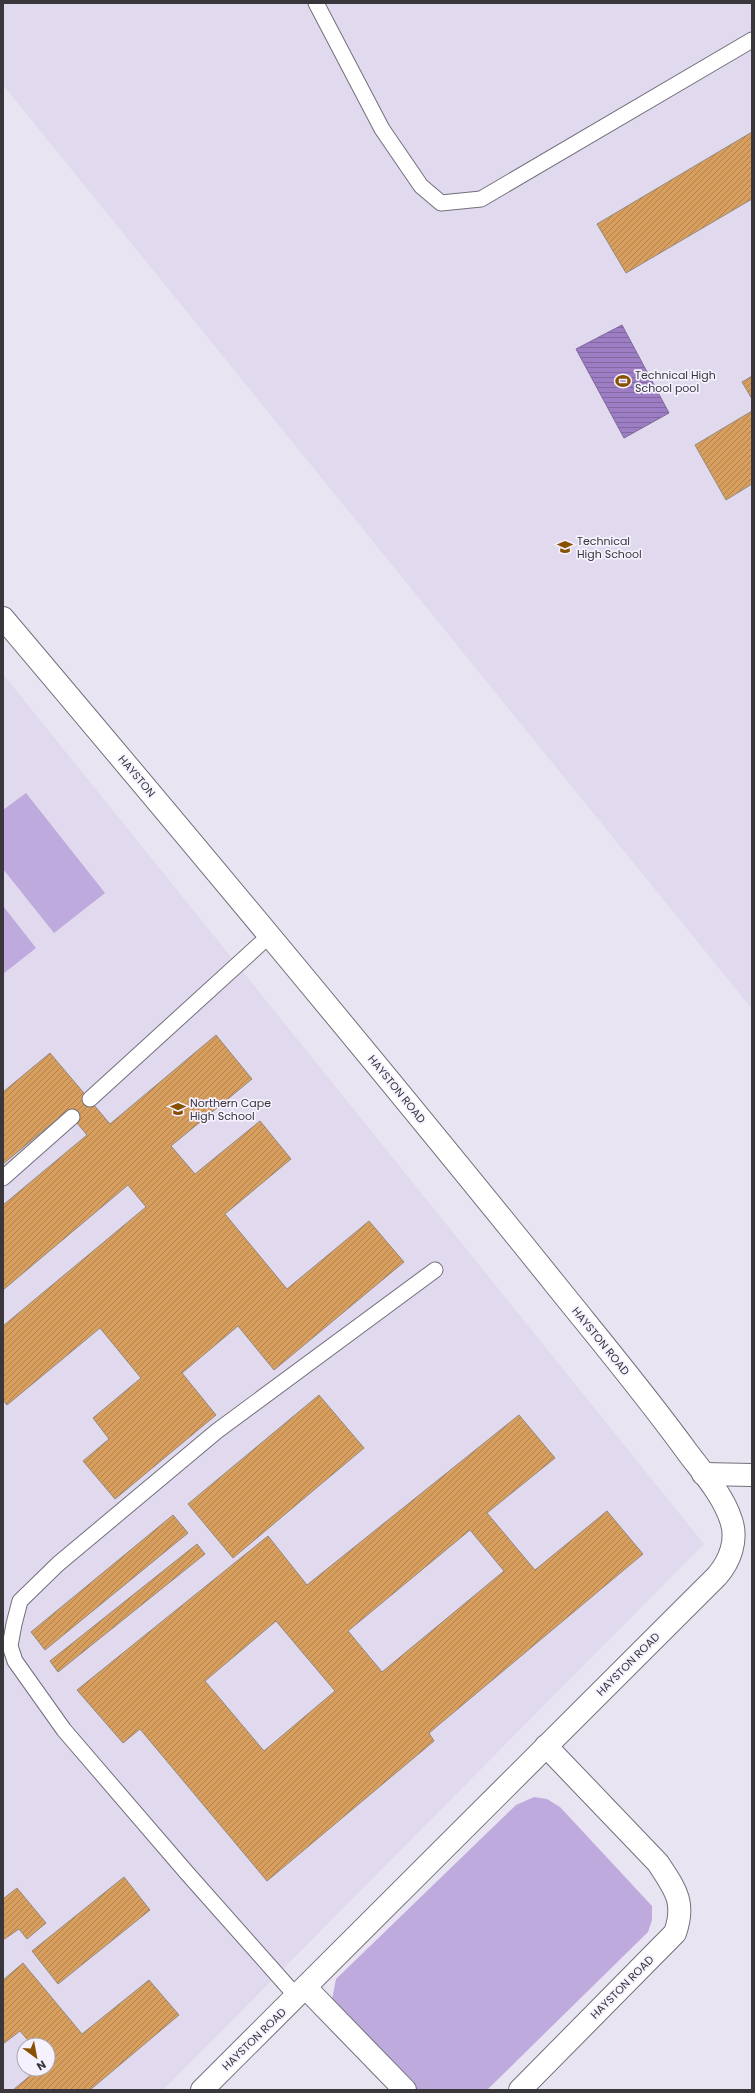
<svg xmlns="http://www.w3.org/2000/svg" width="755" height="2093" viewBox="0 0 755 2093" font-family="Poppins,sans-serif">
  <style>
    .built { fill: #e1d9ee; fill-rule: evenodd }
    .grass { fill: #bfaadd }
    .water { fill: url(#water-rules); stroke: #7f699b }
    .building { fill: url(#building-hatch); stroke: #948a80; fill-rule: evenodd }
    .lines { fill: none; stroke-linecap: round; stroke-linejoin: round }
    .service-casing { stroke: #736f7b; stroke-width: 17 }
    .minor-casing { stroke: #736f7b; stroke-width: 24 }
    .service { stroke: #fff; stroke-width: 15 }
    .minor { stroke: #fff; stroke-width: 22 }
    .labels { text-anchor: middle; stroke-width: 3.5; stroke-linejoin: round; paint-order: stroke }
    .poi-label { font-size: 11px; fill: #39373c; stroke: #f6f1ff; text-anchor: start }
    .street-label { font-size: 11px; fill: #39373c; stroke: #f6f1ff }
  </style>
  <defs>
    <pattern id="water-rules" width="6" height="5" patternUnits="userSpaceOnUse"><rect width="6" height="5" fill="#9d7ec4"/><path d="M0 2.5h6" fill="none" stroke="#8168a0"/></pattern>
    <pattern id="building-hatch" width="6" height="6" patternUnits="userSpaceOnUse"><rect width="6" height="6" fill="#d89e5e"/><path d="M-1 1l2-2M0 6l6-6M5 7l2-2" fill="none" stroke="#b0824f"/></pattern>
  </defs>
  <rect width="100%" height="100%" fill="#e9e4f2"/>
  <!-- built -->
  <g class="built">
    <polygon points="3,3 752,3 752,1009 3,85"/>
    <path d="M 3,674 L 704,1544 L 163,2090 L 3,2090 ZM 24,2045 L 48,2045 L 48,2069 L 24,2069 Z"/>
  </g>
  <!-- grass -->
  <g class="grass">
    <polygon points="26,793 105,893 54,933 3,869 3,810"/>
    <polygon points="3,906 36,948 3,974"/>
    <polygon points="534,1797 547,1799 560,1807 652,1906 652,1920 648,1932 487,2090 399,2090 333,2013 332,1999 336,1979 516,1805"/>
  </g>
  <!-- water -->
  <polygon class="water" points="622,325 669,413 624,438 576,349"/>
  <!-- building -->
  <g class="building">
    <polygon points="752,132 752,199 626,273 597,224"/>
    <polygon points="752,376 752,399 742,382"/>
    <polygon points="752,411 752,484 726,500 695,445"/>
    <polygon points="216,1035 252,1079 171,1146 195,1174 260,1121 291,1159 225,1214 287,1289 369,1221 404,1262 274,1370 238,1326 182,1373 216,1415 115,1499 83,1461 109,1439 93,1418 141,1378 100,1328 7,1405 3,1400 3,1326 146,1207 128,1185 3,1290 3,1205 87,1135 67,1111 3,1164 3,1092 50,1053 110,1124"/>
    <polygon points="319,1395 364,1448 233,1558 188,1504"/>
    <path d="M 519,1415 L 555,1458 L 487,1513 L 535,1570 L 607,1511 L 643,1554 L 429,1733 L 434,1741 L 267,1881 L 140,1729 L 123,1743 L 77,1690 L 268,1536 L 307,1585 ZM 470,1530 L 504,1571 L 382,1672 L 348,1631 ZM 276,1621 L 335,1691 L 264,1751 L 205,1681 Z"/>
    <polygon points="173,1515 188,1533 45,1650 31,1632"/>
    <polygon points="197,1544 205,1554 58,1672 50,1661"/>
    <polygon points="124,1877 150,1910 58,1984 32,1951"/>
    <polygon points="17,1888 46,1923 27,1939 19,1929 3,1940 3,1899"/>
    <polygon points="23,1963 82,2034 149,1980 179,2015 90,2090 13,2090 38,2069 48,2069 48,2045 32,2045 20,2031 3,2044 3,1980"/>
  </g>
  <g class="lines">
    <!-- service casing -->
    <g class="service-casing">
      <g id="service">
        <polyline points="316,3 382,129 421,186 441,203 481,199 752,40"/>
        <polyline points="90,1099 270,935"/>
        <polyline points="3,1178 72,1117"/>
        <polyline points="297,1997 187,1873 64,1730 15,1661 10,1646 14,1624 20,1601 58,1564 217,1431 435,1270"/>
      </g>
    </g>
    <!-- minor casing -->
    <g class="minor-casing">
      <g id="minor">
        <path d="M 3,618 C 189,838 374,1059 555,1284 C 600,1340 646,1395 688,1453 C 703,1473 723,1495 731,1520 C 738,1540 730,1561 717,1576 L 202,2090"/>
        <polyline points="703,1474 752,1475"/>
        <polyline points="306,1988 405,2090"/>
        <path d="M 520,2090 L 675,1933 C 686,1902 675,1889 658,1863 L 546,1746"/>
      </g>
    </g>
    <!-- service -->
    <use href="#service" class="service"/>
    <!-- minor -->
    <use href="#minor" class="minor"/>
  </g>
  <!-- icons -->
  <defs>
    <g id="stadium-bare" transform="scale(1.2)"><path d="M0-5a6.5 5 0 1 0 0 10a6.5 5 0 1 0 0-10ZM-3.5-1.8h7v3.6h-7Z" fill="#875100" stroke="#f6f1ff" stroke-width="2.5" paint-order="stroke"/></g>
    <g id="school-bare" transform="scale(1.2)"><path d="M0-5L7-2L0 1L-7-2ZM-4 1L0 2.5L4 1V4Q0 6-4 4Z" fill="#875100" stroke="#f6f1ff" stroke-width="2.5" paint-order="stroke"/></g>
  </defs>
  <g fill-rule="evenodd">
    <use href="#stadium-bare" x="623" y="381"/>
    <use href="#school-bare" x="565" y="547"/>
    <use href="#school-bare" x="178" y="1109"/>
  </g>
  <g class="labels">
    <!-- poi labels -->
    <g class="poi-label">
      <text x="635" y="379">Technical High<tspan x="635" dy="13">School pool</tspan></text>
      <text x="577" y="545">Technical<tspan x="577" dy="13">High School</tspan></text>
      <text x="190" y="1107">Northern Cape<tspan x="190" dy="13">High School</tspan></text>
    </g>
    <!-- street labels -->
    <g class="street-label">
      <text transform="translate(137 776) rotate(50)" y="4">HAYSTON</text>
      <text transform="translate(397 1089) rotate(51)" y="4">HAYSTON ROAD</text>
      <text transform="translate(601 1341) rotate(51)" y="4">HAYSTON ROAD</text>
      <text transform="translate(628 1664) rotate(-45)" y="4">HAYSTON ROAD</text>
      <text transform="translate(622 1987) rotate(-45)" y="4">HAYSTON ROAD</text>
      <text transform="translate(254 2039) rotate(-44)" y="4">HAYSTON ROAD</text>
    </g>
  </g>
  <!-- border -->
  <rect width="755" height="2093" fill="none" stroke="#39373c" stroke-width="8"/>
  <!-- north arrow -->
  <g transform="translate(36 2057) rotate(148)"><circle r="19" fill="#f6f1ff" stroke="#aaa7b1"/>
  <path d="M0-3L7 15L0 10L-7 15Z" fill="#875100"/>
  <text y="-6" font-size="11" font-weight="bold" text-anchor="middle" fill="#39373c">N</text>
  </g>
</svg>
